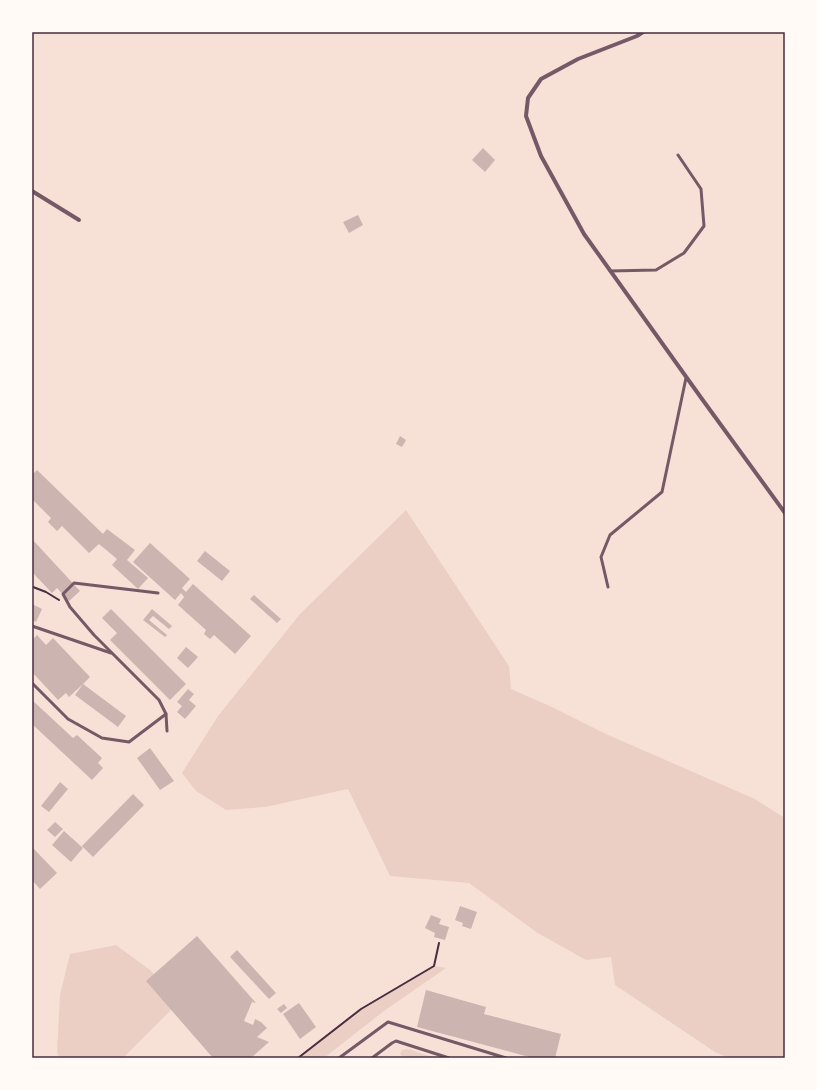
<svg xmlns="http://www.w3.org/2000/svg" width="817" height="1090" viewBox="0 0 817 1090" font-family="'PT Serif',serif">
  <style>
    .green { fill: #ebcfc5 }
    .building { fill: #ccb4b1 }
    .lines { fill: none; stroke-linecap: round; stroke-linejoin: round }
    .path { stroke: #4a2c40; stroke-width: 2 }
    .service { stroke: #755966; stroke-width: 3 }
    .minor { stroke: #755966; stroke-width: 4 }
    .neatline { fill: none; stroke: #4a2c40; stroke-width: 1.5 }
  </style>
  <rect width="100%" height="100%" fill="#f7e1d7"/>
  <!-- green -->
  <g class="green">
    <polygon points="406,510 509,666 511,689 552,707 606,734 755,799 785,818 785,1058 729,1058 715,1052 615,985 611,957 586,960 536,932 469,883 390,876 348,789 265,807 226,810 196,791 182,773 218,716 300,614"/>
    <polygon points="116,945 150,970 179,1002 123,1058 60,1058 57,1053 60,995 70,954"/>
    <polygon points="434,966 446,968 384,1011 324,1058 298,1058 361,1009"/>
    <polygon points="408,1049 435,1058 404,1058 400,1054 402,1050"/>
  </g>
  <!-- building -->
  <g class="building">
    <polygon points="483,148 495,160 485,172 472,160"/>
    <polygon points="358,215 363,225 349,233 343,222"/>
    <polygon points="400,436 406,440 402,447 396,444"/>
    <polygon points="37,470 103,534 107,529 135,550 127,560 148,578 138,589 112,565 117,559 99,544 89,553 62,526 57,531 48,522 51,518 32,499 32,475"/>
    <polygon points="32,539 80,591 69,601 57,588 52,593 32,572"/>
    <polygon points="150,543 190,579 182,588 186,592 193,584 251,636 235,654 214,635 210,639 204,634 206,630 178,605 184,597 181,593 175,600 133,562"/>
    <polygon points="205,551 230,571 222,581 197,561"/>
    <polygon points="254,595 281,619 277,623 250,599"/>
    <polygon points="32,604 42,609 36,622 32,620"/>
    <polygon points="111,609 186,684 170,700 110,640 117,633 102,618"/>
    <polygon points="152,609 172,626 169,629 153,616 149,620 167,635 165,637 143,620"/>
    <polygon points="37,635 46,645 53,638 90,677 83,684 126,716 118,727 75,695 83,684 69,697 66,693 58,700 32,672 32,640"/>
    <polygon points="186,647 198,657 188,668 177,658"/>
    <polygon points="188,689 194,694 189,700 196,706 185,719 177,712 182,706 177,702"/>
    <polygon points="32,700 73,738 77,735 102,758 98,763 103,768 92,780 32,724"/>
    <polygon points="150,748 174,781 160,790 137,758"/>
    <polygon points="60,782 68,789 49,812 41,806"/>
    <polygon points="133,794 144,805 93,857 82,846"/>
    <polygon points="55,822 63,829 55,837 47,830"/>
    <polygon points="64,831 83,848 71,862 52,845"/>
    <polygon points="32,847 57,873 40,889 32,880"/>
    <polygon points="460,906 477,912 471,929 462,926 463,923 455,920"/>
    <polygon points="431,915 441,919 439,924 449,927 445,940 434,937 435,933 425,928"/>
    <polygon points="197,936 256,1003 252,1002 244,1021 253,1025 255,1019 261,1022 267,1028 257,1037 269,1042 251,1058 213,1058 146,981"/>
    <polygon points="237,950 276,993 269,999 230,957"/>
    <polygon points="426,990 486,1007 484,1014 561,1034 555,1058 533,1058 417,1027"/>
    <polygon points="299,1003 316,1027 300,1039 283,1014"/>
    <polygon points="284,1004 287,1008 281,1013 277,1009"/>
  </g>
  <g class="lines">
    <!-- path -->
    <g class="path">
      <polyline points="33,587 46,592 59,600"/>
      <polyline points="298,1058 361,1009 434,966 439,943"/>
    </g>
    <!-- service -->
    <g class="service">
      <polyline points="610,271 656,270 684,253 704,226 701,189 678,155"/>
      <polyline points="608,587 601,557 610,535 662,492 686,378"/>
      <polyline points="32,626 111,653"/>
      <polyline points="32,683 68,719 102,738 129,742 166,714 159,700 94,635 70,607 63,594 74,583 158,593"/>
      <polyline points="166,714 167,731"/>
      <polyline points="339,1058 388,1022 506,1058"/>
      <polyline points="372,1058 392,1043 396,1041 449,1058"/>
    </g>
    <!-- minor -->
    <g class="minor">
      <polyline points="643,32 637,36 578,59 541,79 528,98 526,116 541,156 584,234 702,399 785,513"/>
      <polyline points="32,191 79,220"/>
    </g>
  </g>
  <!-- border -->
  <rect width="817" height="1090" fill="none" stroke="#fffaf5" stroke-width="66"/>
  <rect x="33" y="33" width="751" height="1024" class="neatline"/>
</svg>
